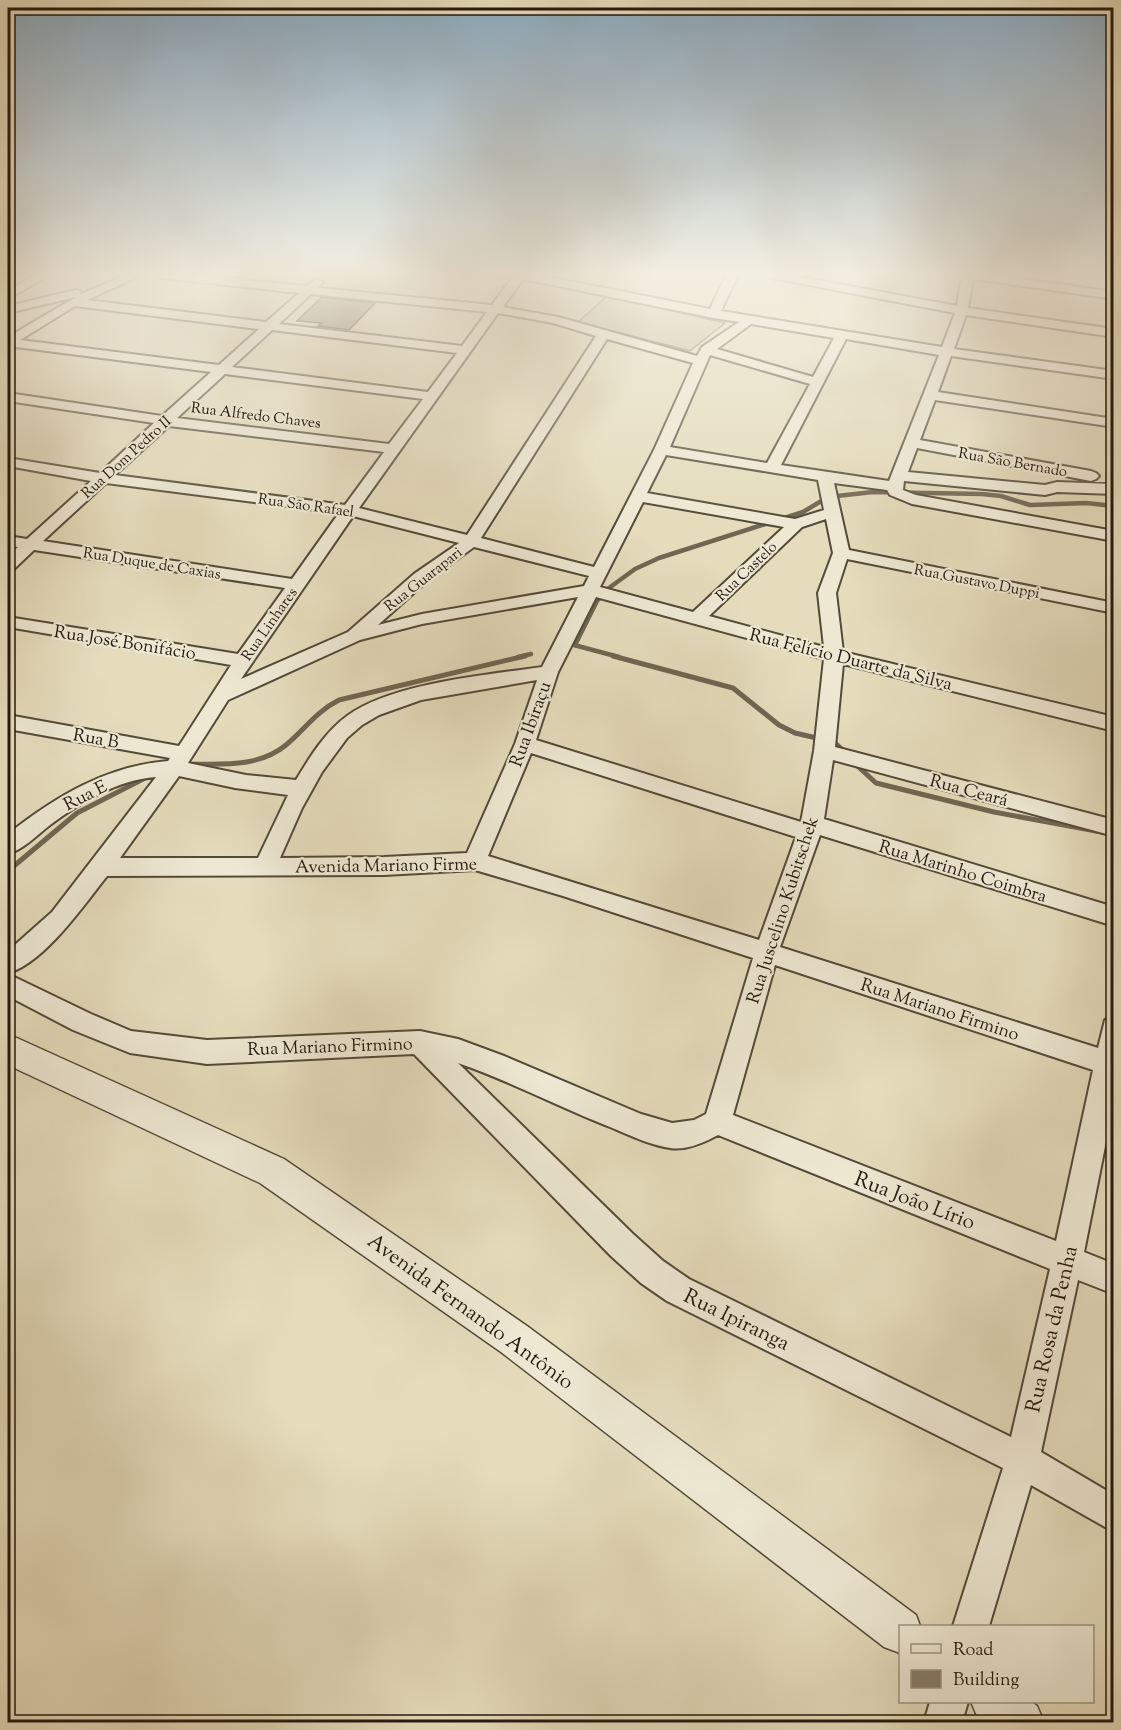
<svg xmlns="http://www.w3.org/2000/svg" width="1121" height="1730" viewBox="0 0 1121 1730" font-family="'Sorts Mill Goudy',serif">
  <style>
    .green { fill: #c4bb9f; stroke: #746a57; stroke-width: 1.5 }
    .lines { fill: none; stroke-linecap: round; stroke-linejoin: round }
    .stream-far1 { stroke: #706653; stroke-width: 4.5 }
    .stream { stroke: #706653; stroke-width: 5 }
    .building { fill: #887e69; stroke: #24190f; stroke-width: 1.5 }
    .minor-casing { stroke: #544a3a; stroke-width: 4 }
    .tertiary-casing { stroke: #544a3a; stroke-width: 3 }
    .minor { fill: #eee8d3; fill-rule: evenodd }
    .tertiary { fill: #eee8d3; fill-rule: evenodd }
    .labels { text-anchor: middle; stroke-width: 4.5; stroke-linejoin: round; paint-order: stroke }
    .far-street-label { font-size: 15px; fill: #24190f; stroke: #eee8d3 }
    .street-label { font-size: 18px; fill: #24190f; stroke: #eee8d3 }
    .near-street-label { font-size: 21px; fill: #24190f; stroke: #eee8d3 }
  </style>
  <rect width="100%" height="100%" fill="#e5dcbc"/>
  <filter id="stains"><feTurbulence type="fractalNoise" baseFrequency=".00333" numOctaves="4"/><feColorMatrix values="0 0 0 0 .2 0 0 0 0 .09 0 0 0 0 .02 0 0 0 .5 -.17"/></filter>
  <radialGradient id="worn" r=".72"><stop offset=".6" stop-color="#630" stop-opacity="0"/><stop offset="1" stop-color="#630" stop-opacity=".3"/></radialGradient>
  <!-- green -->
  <polygon class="green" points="607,296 725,323 690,351 578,322"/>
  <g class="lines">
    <!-- stream-far1 -->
    <g class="stream-far1">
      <polyline points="574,645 619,657"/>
      <polyline points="575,645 597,601 609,588 635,569 659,558 803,512 828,497 873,492 982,494 1001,496 1030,505 1086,503 1114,506"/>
      <polyline points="518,657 531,654"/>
    </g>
    <!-- stream -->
    <g class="stream">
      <polyline points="613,656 733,688 779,725 795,733 834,742 846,753"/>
      <polyline points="852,761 876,783 994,812 1107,833"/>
      <path d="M 187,764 C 221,764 258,768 286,745 C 304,730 317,711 339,700 L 525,656"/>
      <polyline points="8,871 77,813 145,778"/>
    </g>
  </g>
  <!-- building -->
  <polygon class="building" points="322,297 375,303 349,330 318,326 322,323 297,321"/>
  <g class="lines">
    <!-- minor casing -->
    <g class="minor-casing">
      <g id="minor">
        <polygon points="35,275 49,275 8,299 8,291"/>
        <path d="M 126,275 L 142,275 L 87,300 L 266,322 L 299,293 L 161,278 L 155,275 L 195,275 L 306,286 L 317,279 L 323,282 L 318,288 L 492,305 L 514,275 L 539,275 L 710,309 L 726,275 L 738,275 L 721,311 L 942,347 L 955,313 L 772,278 L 766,275 L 790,275 L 957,306 L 962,275 L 992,275 L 1114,292 L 1114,299 L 973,279 L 968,308 L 1114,329 L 1114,337 L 966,315 L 954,349 L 1114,371 L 1114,379 L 951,356 L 938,392 L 1114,419 L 1114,427 L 935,400 L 920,440 L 1091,471 L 1096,473 L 1099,476 L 1096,479 L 1091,481 L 917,448 L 908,472 L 1045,485 L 1057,482 L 1114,484 L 1114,494 L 1057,492 L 1045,495 L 904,481 L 903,490 L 916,495 L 1114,531 L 1114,541 L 912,504 L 890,495 L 887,490 L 834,483 L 849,550 L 1114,603 L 1114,613 L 847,559 L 836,593 L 843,652 L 1114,717 L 1114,731 L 843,664 L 835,747 L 1114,820 L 1114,836 L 833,760 L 824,819 L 1114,907 L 1114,926 L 820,835 L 780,947 L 1098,1048 L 1105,1020 L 1114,1017 L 1114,1101 L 1084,1252 L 1114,1264 L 1114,1294 L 1078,1280 L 1041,1452 L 1114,1495 L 1114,1532 L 1031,1485 L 989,1626 L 953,1626 L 1003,1468 L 667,1301 L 641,1283 L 611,1256 L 414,1054 L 207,1064 L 130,1053 L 73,1030 L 8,996 L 8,974 L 91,1014 L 131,1031 L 207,1040 L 420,1031 L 458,1039 L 504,1056 L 641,1114 L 672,1123 L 694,1120 L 706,1114 L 753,958 L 563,896 L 475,870 L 384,875 L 107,876 C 84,905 44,963 8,973 L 8,951 L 52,912 L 156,777 C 117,780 81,802 50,825 C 37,835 24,849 8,854 L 8,834 C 55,797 106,766 168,761 L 170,758 L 8,729 L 8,715 L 179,746 L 231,665 L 8,627 L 8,617 L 238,654 L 285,588 L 34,550 L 14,569 L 8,570 L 8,556 L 18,547 L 8,546 L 8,536 L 27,539 L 91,481 L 8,466 L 8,458 L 100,473 L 154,423 L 8,401 L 8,393 L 162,416 L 211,372 L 8,346 L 8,337 L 76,297 L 8,313 L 8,306 L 76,290 L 80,291 L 81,294 ZM 523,279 L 714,318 L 739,322 L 702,347 L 697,356 L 558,317 L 503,307 ZM 311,294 L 487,312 L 462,346 L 279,324 ZM 75,306 L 259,329 L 219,365 L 20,340 ZM 498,313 L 553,323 L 596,336 L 467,535 L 359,508 ZM 751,324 L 834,338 L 813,377 L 717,349 ZM 272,330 L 457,353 L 428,392 L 232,367 ZM 607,339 L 693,363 L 654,450 L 594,567 L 481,538 ZM 846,339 L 939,355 L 889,481 L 781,465 ZM 710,355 L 810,384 L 767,463 L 670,447 ZM 225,374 L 423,399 L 389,444 L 177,418 ZM 169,426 L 384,452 L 345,505 L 115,475 ZM 666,455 L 818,480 L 824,510 L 795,519 L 647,493 ZM 106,483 L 339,513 L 292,579 L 43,541 ZM 643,502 L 784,527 L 693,612 L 600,587 ZM 353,516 L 459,543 L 414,574 L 348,632 L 241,679 ZM 826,519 L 833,553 L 818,593 L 824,647 L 709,616 L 802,527 ZM 474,547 L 589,576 L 584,586 L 422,614 L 378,625 L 426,582 ZM 578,597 L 542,667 C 487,675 392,683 347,716 C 325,732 310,757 296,780 L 246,775 L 188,763 L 228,700 L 360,640 L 422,624 ZM 596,597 L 824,659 L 814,751 L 801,822 L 536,740 L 558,672 ZM 537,680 L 515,744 L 467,853 L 384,857 L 280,858 L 302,808 L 322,772 L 347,738 L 362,725 L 379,715 L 421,700 ZM 531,753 L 796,837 L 759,940 L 488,856 ZM 179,776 L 235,788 L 288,795 L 258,858 L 120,858 ZM 775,965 L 1093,1070 L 1056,1241 L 733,1115 ZM 458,1063 C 510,1081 559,1107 610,1127 C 629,1135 650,1145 670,1148 C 686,1151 705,1142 718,1135 L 1050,1269 L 1011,1437 L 689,1279 L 663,1261 L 633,1234 Z"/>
        <polygon points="930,1702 968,1702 962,1722 924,1722"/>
      </g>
    </g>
    <!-- tertiary casing -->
    <g class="tertiary-casing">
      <g id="tertiary">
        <polygon points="8,1034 284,1159 527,1326 916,1615 920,1626 900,1626 900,1653 884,1647 501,1352 260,1183 8,1065"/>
        <polygon points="971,1702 1032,1702 1037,1706 1044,1722 983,1722 978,1718"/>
      </g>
    </g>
    <!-- minor -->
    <use href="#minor" class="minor"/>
    <!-- tertiary -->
    <use href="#tertiary" class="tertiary"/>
  </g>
  <!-- sky -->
  <linearGradient id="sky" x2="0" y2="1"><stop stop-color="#8caabf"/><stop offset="0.53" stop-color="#f3efe1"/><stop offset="1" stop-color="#f3efe1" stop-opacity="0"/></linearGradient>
  <rect width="1121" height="517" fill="url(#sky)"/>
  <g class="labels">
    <!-- far-street labels -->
    <g class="far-street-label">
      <text transform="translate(256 415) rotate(7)" y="5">Rua Alfredo Chaves</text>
      <text transform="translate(126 457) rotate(-42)" y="5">Rua Dom Pedro II</text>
      <text transform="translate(1013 462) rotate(10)" y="5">Rua São Bernado</text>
      <text transform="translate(306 505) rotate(8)" y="5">Rua São Rafael</text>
      <text transform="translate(152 563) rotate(9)" y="5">Rua Duque de Caxias</text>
      <text transform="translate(746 571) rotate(-44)" y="5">Rua Castelo</text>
      <text transform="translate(423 579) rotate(-38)" y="5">Rua Guarapari</text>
      <text transform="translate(977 581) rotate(11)" y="5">Rua Gustavo Duppi</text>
      <text transform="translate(269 624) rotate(-55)" y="5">Rua Linhares</text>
    </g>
    <!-- street labels -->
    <g class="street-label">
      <text transform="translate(125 642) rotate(9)" y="6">Rua José Bonifácio</text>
      <text transform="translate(851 659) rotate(14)" y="6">Rua Felício Duarte da Silva</text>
      <text transform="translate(530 724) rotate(-70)" y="6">Rua Ibiraçu</text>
      <text transform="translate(96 738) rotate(10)" y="6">Rua B</text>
      <text transform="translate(969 790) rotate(15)" y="6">Rua Ceará</text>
      <text transform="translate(85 795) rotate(-27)" y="6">Rua E</text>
      <text transform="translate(386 865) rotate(-1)" y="6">Avenida Mariano Firme</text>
      <text transform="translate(963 871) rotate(17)" y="6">Rua Marinho Coimbra</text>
      <text transform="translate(782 910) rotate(-72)" y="6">Rua Juscelino Kubitschek</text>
      <text transform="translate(940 1009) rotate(18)" y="6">Rua Mariano Firmino</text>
      <text transform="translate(330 1046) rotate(-2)" y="6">Rua Mariano Firmino</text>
    </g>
    <!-- near-street labels -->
    <g class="near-street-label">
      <text transform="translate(915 1200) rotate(21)" y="7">Rua João Lírio</text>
      <text transform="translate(471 1311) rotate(36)" y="7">Avenida Fernando Antônio</text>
      <text transform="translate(737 1319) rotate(26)" y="7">Rua Ipiranga</text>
      <text transform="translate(1051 1329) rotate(-77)" y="7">Rua Rosa da Penha</text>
    </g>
  </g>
  <!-- margin -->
  <rect width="1121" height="1730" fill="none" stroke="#e5dcbc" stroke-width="30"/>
  <rect x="9" y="9" width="1103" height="1712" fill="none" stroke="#24190f" stroke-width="3"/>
  <rect x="15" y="15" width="1091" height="1700" fill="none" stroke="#24190f" stroke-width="1.5"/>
  <!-- legend -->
  <rect x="899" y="1625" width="195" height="78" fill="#eee8d3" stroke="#9d9585" stroke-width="1.5"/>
  <rect x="911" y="1644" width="30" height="9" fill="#eee8d3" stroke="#9d9585" stroke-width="1.5"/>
  <text x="953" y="1655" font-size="18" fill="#24190f">Road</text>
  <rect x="911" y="1670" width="30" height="18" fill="#887e69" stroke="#9d9585" stroke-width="1.5"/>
  <text x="953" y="1685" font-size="18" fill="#24190f">Building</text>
  <rect width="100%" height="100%" filter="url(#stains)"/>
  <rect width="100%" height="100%" fill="url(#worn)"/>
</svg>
